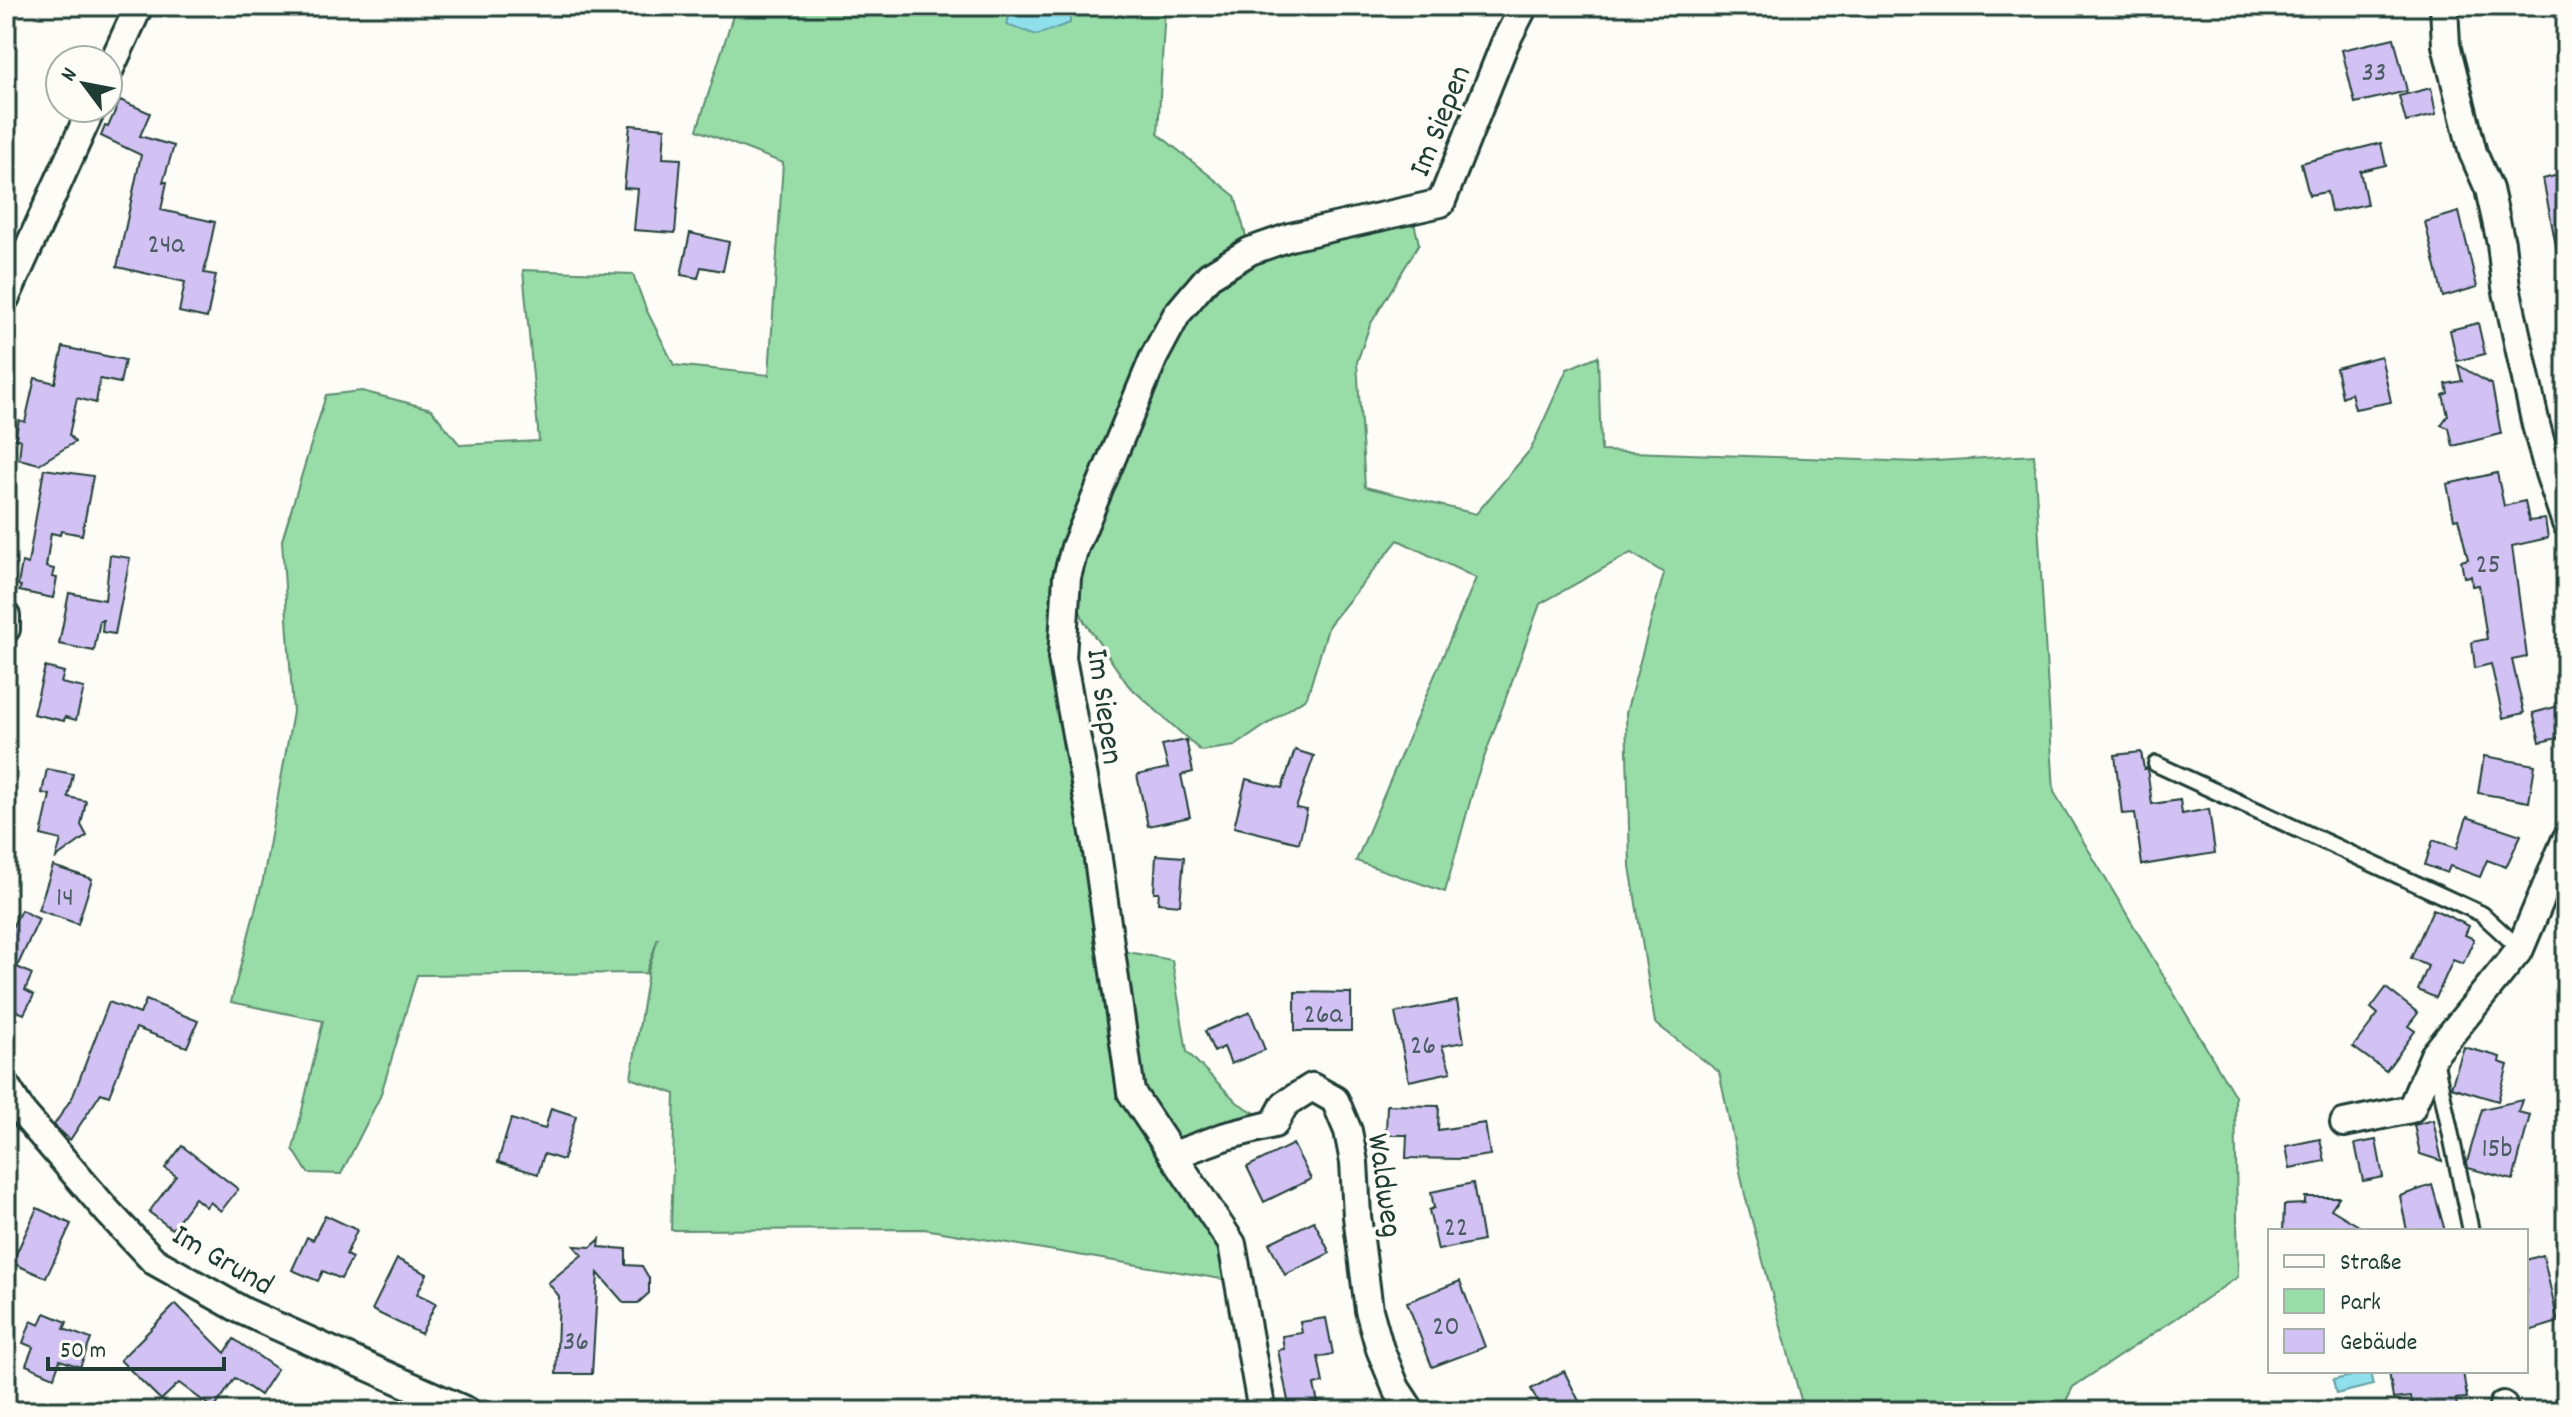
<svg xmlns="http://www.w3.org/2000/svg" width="2572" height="1417" viewBox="0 0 2572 1417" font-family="Dekko,sans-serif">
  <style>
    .green { fill: #98dca8; stroke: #5c8c6e; stroke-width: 2 }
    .water { fill: #8fdfed; stroke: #629ea3; stroke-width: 2 }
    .building { fill: #d2c2f4; stroke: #1f3d34; stroke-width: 2 }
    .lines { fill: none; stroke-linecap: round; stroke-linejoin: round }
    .lane-casing { stroke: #1f3d34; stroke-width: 20 }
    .street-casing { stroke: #1f3d34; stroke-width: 32 }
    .lane { stroke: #fdfcf7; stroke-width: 14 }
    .street { stroke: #fdfcf7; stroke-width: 26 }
    .labels { text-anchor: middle; stroke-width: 7; stroke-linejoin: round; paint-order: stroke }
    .number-label { font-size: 28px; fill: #4c5e64 }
    .street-label { font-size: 32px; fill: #1f3d34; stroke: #fdfcf7 }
  </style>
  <rect width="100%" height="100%" fill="#fdfcf7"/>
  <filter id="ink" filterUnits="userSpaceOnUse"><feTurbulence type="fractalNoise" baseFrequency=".0125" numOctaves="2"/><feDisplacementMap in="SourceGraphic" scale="16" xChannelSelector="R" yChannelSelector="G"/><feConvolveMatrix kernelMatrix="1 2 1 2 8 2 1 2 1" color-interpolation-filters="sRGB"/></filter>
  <g filter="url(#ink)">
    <!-- green -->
    <polygon class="green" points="736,6 1165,6 1158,134 1235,196 1250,251 1411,210 1419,244 1370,325 1357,362 1365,487 1476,514 1531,449 1567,369 1598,356 1601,451 1919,462 2034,455 2054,792 2235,1096 2238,1277 2073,1387 2061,1411 1804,1411 1745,1195 1719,1072 1655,1023 1630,866 1626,713 1664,573 1631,553 1540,604 1476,780 1445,892 1356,861 1476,578 1398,540 1329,625 1307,697 1235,746 1201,751 1128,685 1084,621 1068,580 1067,602 1111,949 1172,960 1187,1052 1238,1103 1274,1124 1179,1154 1239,1282 924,1229 671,1230 675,1094 631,1078 648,972 658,938 646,973 417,975 380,1097 341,1174 308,1173 293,1149 323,1021 231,1002 263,880 293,712 282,540 326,395 362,391 431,409 460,445 539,441 523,270 633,274 646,309 674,365 769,375 783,163 697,130"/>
    <!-- water -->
    <g class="water">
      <polygon points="1011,6 1070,6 1070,23 1037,35 1007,25"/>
      <polygon points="2370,1372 2373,1385 2336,1394 2333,1380"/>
    </g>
    <!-- building -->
    <g class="building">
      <polygon points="2394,38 2407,91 2355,103 2342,50"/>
      <polygon points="2431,88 2436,115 2406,122 2399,96"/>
      <polygon points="120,100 150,113 140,136 174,146 163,182 167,182 161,210 215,222 204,273 216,275 207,318 179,312 185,282 117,267 141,155 101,136 105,126 108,127"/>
      <polygon points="630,125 665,128 663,158 681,159 675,233 634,230 638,189 624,188"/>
      <polygon points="2381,143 2386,165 2360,171 2367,204 2331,212 2327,192 2309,195 2301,163"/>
      <polygon points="2566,173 2566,250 2557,251 2543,179"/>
      <polygon points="2459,212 2477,287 2443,297 2425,222"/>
      <polygon points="690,233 729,242 723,271 701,267 698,278 681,275"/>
      <polygon points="2478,323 2485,354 2457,361 2450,330"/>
      <polygon points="63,347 125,360 120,383 100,379 96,403 77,398 69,435 75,442 39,464 19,459 21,440 15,438 19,420 25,422 35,378 55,383"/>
      <polygon points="2381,356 2391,402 2355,409 2351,393 2342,397 2336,368"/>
      <polygon points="2458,365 2492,385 2501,434 2453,446 2449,428 2441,425 2448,415 2443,395 2448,393 2446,384 2462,381"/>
      <polygon points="44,469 93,476 82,535 61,531 60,535 51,533 46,567 54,569 52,577 57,578 53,598 19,591 21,586 18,585 22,562 28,564"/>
      <polygon points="2497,473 2504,506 2525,501 2529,521 2545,519 2548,538 2512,546 2527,657 2512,660 2524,713 2503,718 2491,664 2475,668 2472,642 2487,639 2479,585 2472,586 2471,576 2464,577 2461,561 2468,559 2458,518 2454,519 2447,484"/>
      <polygon points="110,555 130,558 115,634 102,632 103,620 100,620 94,651 59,644 69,593 105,600"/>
      <polygon points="45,667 64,672 61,683 84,688 76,720 65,717 64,721 33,714"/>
      <polygon points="2566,704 2566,736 2540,742 2533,713"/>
      <polygon points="1186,740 1193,772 1181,775 1190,817 1148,826 1137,775 1168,768 1162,745"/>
      <polygon points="1295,750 1314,756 1296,808 1307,810 1299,843 1234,827 1246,779 1282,788"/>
      <polygon points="2141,752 2144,769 2147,768 2152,804 2180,800 2182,814 2209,809 2215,853 2142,865 2135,813 2122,814 2115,755"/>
      <polygon points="2484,756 2535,765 2529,802 2478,793"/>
      <polygon points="47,769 73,774 68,797 86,801 81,825 87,836 56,858 61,840 41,835 50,795 42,793"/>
      <polygon points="2467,817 2521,835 2506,867 2487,860 2480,877 2450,866 2447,873 2425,865 2433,840 2457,848"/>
      <polygon points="1156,855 1184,857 1180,905 1158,903 1159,892 1154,892"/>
      <polygon points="53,866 92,879 78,924 38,910"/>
      <polygon points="2433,909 2469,926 2465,935 2474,939 2463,964 2453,960 2436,998 2418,990 2428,966 2411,958"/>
      <polygon points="21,910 39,919 17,967 32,974 25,990 34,995 24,1014 15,1010 6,1031 6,939"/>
      <polygon points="2386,988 2418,1013 2408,1026 2415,1031 2386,1071 2353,1047 2378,1014 2371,1008"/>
      <polygon points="1295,992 1351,993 1351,1031 1295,1031"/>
      <polygon points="146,1000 198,1021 187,1047 136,1028 109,1096 101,1093 70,1140 54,1125 73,1096 109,1002 140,1014"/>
      <polygon points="1457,1001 1464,1042 1442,1046 1451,1072 1409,1081 1395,1013"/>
      <polygon points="1250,1012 1265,1050 1231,1064 1224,1047 1214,1052 1205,1031"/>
      <polygon points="2464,1047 2500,1057 2499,1062 2508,1065 2498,1101 2451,1087"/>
      <polygon points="2522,1100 2518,1112 2530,1115 2513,1180 2468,1168 2467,1162 2482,1109"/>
      <polygon points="1387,1105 1439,1106 1438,1130 1485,1123 1490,1155 1462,1159 1406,1158 1407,1135 1386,1135"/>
      <polygon points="551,1108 576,1116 563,1160 544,1154 538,1174 498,1162 511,1119 545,1129"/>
      <polygon points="2433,1120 2442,1161 2420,1154 2414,1125"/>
      <polygon points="2320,1139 2325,1161 2290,1168 2286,1146"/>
      <polygon points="2376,1140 2383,1177 2363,1181 2355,1144"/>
      <polygon points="1293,1144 1311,1179 1264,1202 1247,1167"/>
      <polygon points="182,1146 238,1189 221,1211 210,1202 206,1207 195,1198 172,1229 149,1212 176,1176 165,1168"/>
      <polygon points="1473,1183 1483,1241 1438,1250 1429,1210 1434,1208 1431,1192"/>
      <polygon points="2432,1185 2445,1231 2407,1231 2400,1196"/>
      <polygon points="2305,1197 2339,1197 2331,1209 2367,1231 2283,1231 2284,1205 2305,1204"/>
      <polygon points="37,1208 71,1224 46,1278 12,1263"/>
      <polygon points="325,1215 357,1230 346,1255 352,1258 341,1279 323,1271 318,1281 292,1270 307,1237 313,1240"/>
      <polygon points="1314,1221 1330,1253 1285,1275 1269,1243"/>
      <polygon points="600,1239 599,1247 626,1249 626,1265 642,1266 649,1278 649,1293 638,1303 624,1303 598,1273 592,1374 556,1374 559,1296 548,1283 582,1255 574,1246 591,1247"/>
      <polygon points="2543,1255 2558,1322 2526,1332 2526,1260"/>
      <polygon points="397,1259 427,1274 417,1294 436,1303 421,1334 372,1310"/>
      <polygon points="1460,1281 1485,1347 1432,1367 1407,1302"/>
      <polygon points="176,1304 225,1353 234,1339 277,1369 260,1395 235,1378 214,1409 179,1383 161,1400 120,1360"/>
      <polygon points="45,1313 67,1322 64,1329 91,1339 80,1367 60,1360 54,1377 26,1365 33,1347 23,1343 31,1321 40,1325"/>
      <polygon points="1326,1318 1333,1354 1318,1357 1323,1383 1314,1385 1318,1403 1309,1404 1310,1408 1290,1411 1278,1350 1284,1349 1282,1336 1302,1333 1300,1322"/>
      <polygon points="1564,1371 1584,1411 1543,1411 1531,1389"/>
      <polygon points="2389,1371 2463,1371 2467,1398 2456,1399 2457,1408 2425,1411 2424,1405 2413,1407 2411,1397 2393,1399"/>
    </g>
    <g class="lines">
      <!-- lane casing -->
      <g class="lane-casing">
        <g id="lane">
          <polyline points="2156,764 2482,914 2520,949"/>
          <polyline points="2435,1059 2471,1231"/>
        </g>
      </g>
      <!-- street casing -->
      <g class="street-casing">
        <g id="street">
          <polyline points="2444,6 2446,45 2473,153 2489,189 2501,243 2506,287 2536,425 2549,473 2566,523"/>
          <polyline points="108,73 139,6"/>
          <polyline points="6,297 92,108"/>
          <polyline points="6,616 6,629"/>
          <polyline points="6,1086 22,1112 108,1212 154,1261 243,1311 467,1411"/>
          <polyline points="2344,1123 2411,1109 2434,1055 2520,949 2566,839"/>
          <polyline points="1174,1155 1226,1136 1274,1124 1285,1104 1312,1087 1335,1100 1348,1131 1354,1162 1357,1216 1369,1310 1380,1349 1396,1388 1411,1411"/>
          <polyline points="2503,1405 2504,1411"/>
          <polyline points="1262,1411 1232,1244 1131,1092 1095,838 1062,658 1067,577 1075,547 1154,357 1177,314 1209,276 1250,251 1290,237 1441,203 1505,43 1524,6"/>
        </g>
      </g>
      <!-- lane -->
      <use href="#lane" class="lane"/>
      <!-- street -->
      <use href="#street" class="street"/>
    </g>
  </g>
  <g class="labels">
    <!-- number labels -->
    <g class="number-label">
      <text x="2374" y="80">33</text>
      <text x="166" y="252">24a</text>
      <text x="2488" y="572">25</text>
      <text x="65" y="905">14</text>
      <text x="1323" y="1022">26a</text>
      <text x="1423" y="1053">26</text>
      <text x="2497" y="1156">15b</text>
      <text x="1456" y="1235">22</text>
      <text x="1446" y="1334">20</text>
      <text x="576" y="1349">36</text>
    </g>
    <!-- street labels -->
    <g class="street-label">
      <text transform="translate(1438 120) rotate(-68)" y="11">Im Siepen</text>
      <text transform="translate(1107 706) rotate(82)" y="11">Im Siepen</text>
      <text transform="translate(1387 1185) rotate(82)" y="11">Waldweg</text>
      <text transform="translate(224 1258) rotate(30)" y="11">Im Grund</text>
    </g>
  </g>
  <!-- margin -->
  <rect width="2572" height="1417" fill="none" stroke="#fdfcf7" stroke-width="32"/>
  <rect x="16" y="16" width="2540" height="1385" fill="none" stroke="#1f3d34" stroke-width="3" filter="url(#ink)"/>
  <!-- legend -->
  <rect x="2268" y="1229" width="260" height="144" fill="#fdfcf7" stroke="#a4b0a9" stroke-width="2"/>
  <rect x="2284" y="1255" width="40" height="12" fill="#fdfcf7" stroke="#a4b0a9" stroke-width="2"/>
  <text x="2340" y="1269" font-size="24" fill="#1f3d34">Straße</text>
  <rect x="2284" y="1289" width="40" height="24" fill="#98dca8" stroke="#a4b0a9" stroke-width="2"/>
  <text x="2340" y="1309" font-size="24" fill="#1f3d34">Park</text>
  <rect x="2284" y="1329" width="40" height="24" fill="#d2c2f4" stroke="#a4b0a9" stroke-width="2"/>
  <text x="2340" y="1349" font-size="24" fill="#1f3d34">Gebäude</text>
  <!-- north arrow -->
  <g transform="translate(84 84) rotate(302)"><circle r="38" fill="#fdfcf7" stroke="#a4b0a9" stroke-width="2"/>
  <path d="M0-6L14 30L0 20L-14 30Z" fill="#1f3d34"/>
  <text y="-12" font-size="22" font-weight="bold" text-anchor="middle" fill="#1f3d34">N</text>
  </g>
  <!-- scale -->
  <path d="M48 1357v12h176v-12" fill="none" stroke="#1f3d34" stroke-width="4"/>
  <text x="60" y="1357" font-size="24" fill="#1f3d34" stroke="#fdfcf7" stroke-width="6" paint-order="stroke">50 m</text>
</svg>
